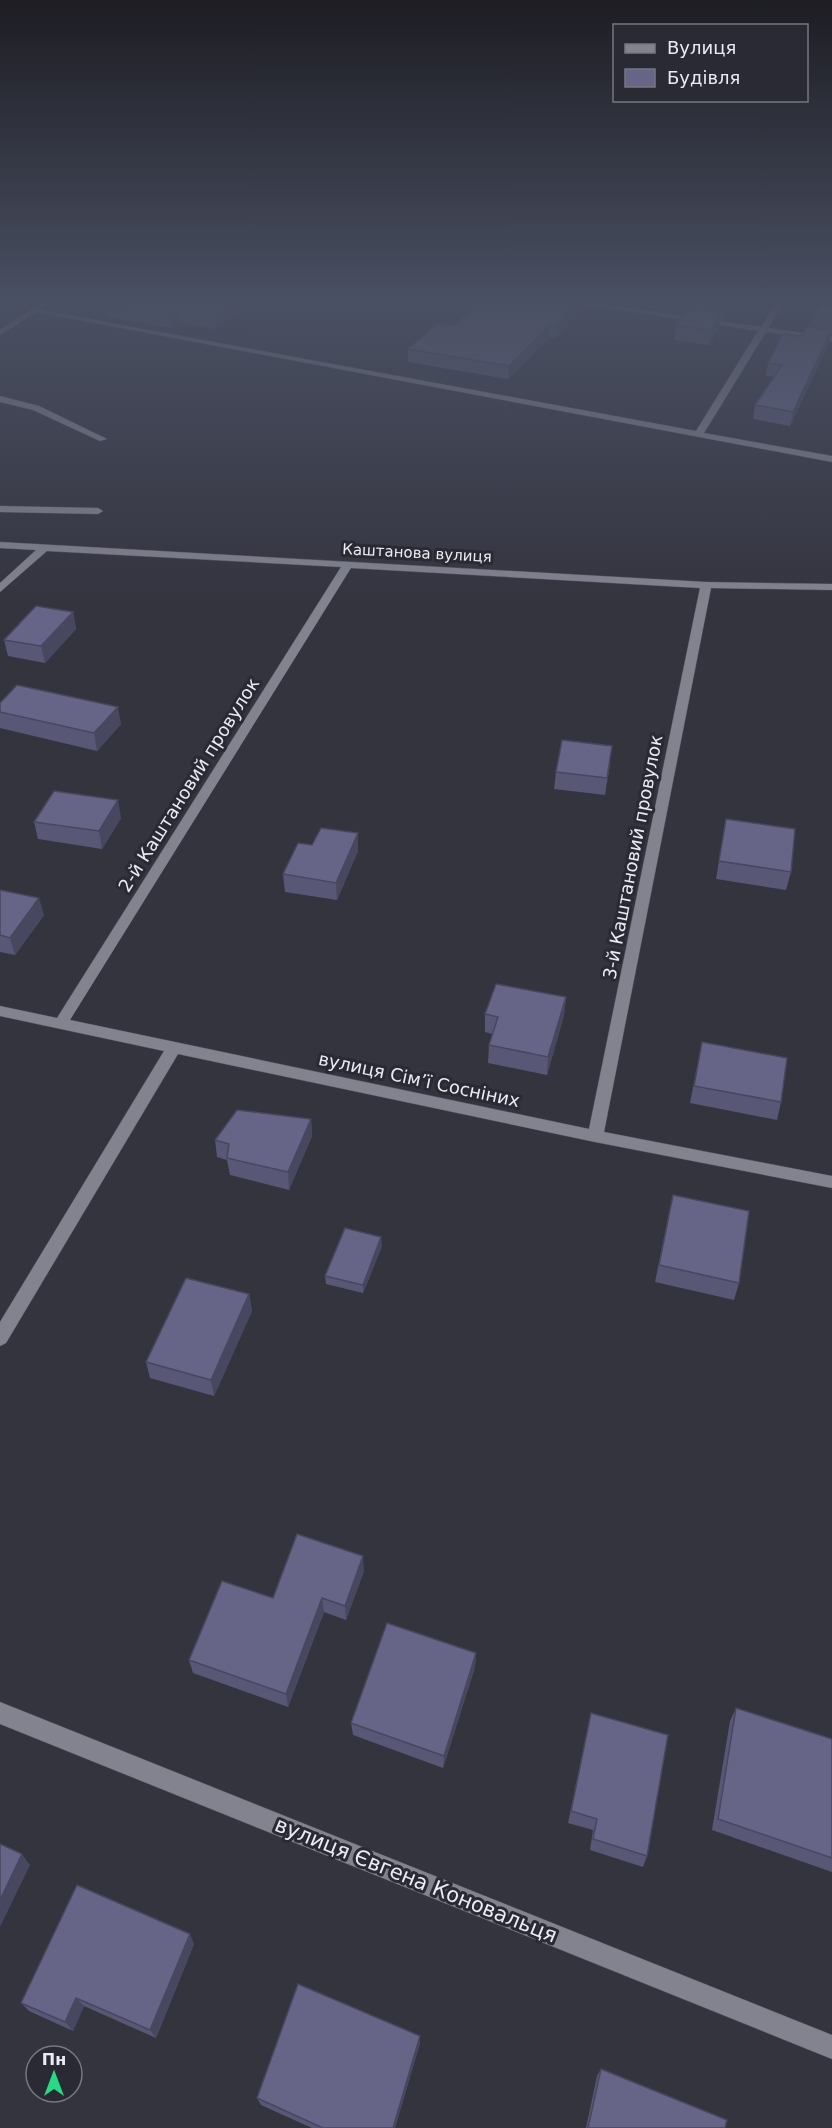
<svg xmlns="http://www.w3.org/2000/svg" width="832" height="2128" viewBox="0 0 832 2128" font-family="'DejaVu Sans',sans-serif">
  <style>
    .lines { fill: none; stroke-linecap: round; stroke-linejoin: round }
    .service-casing { stroke: #52525b; stroke-width: 1 }
    .minor-casing { stroke: #52525b; stroke-width: 1 }
    .tertiary-casing { stroke: #52525b; stroke-width: 1 }
    .service { fill: #838390; fill-rule: evenodd }
    .minor { fill: #838390; fill-rule: evenodd }
    .tertiary { fill: #838390; fill-rule: evenodd }
    .wall { fill: #585775 }
    .shaded-wall { fill: #47475f }
    .building { fill: #666588; stroke: #47475f; stroke-width: 1.5 }
    .labels { text-anchor: middle; stroke-width: 6; stroke-linejoin: round; paint-order: stroke }
    .far-street-label { font-size: 15px; fill: #ebebf3; stroke: #2a2a35 }
    .street-label { font-size: 18px; fill: #ebebf3; stroke: #2a2a35 }
    .near-street-label { font-size: 21px; fill: #ebebf3; stroke: #2a2a35 }
  </style>
  <rect width="100%" height="100%" fill="#34343f"/>
  <g class="lines">
    <!-- service casing -->
    <g class="service-casing">
      <g id="service">
        <polygon points="0,396 39,406 107,439 100,441 33,410 0,402"/>
        <polygon points="0,506 98,508 103,511 98,514 0,512"/>
      </g>
    </g>
    <!-- minor casing -->
    <g class="minor-casing">
      <g id="minor">
        <polygon points="579,304 601,304 761,327 775,304 783,304 768,328 832,337 832,341 766,332 704,433 832,456 832,462 31,311 35,309 696,431 758,331"/>
        <path d="M 0,542 L 706,582 L 832,584 L 832,590 L 711,588 L 604,1132 L 832,1176 L 832,1188 L 595,1142 L 178,1054 L 6,1343 L 0,1346 L 0,1322 L 164,1051 L 0,1016 L 0,1006 L 57,1018 L 341,567 L 47,551 L 0,592 L 0,583 L 36,550 L 0,548 ZM 351,568 L 700,588 L 589,1129 L 70,1020 Z"/>
        <polygon points="0,1702 832,2035 832,2059 0,1724"/>
      </g>
    </g>
    <!-- tertiary casing -->
    <g class="tertiary-casing">
      <polygon id="tertiary" points="39,304 49,304 0,335 0,330"/>
    </g>
    <!-- service -->
    <use href="#service" class="service"/>
    <!-- minor -->
    <use href="#minor" class="minor"/>
    <!-- tertiary -->
    <use href="#tertiary" class="tertiary"/>
  </g>
  <!-- wall -->
  <g class="wall">
    <polygon points="107,304 249,304 215,329 180,323 170,328 107,317 106,305"/>
    <polygon points="691,304 733,304 724,319 720,319 719,327 709,345 674,340 676,326 691,309"/>
    <polygon points="582,307 556,338 550,337 508,379 408,362 408,349 454,326"/>
    <polygon points="832,308 832,335 831,335 829,343 790,426 753,419 755,405 774,377 766,376 768,363 811,327 813,317"/>
    <polygon points="73,612 76,629 45,663 8,656 4,640"/>
    <polygon points="0,703 121,724 97,751 0,728"/>
    <polygon points="610,764 605,795 554,789 556,772"/>
    <polygon points="121,818 102,849 38,839 34,822"/>
    <polygon points="726,819 791,872 786,890 716,879"/>
    <polygon points="358,833 358,851 337,900 285,892 283,874 312,845"/>
    <polygon points="0,890 44,915 15,955 0,952"/>
    <polygon points="566,997 564,1015 547,1075 488,1063 489,1045 492,1034 485,1032 485,1014"/>
    <polygon points="702,1042 781,1102 777,1120 690,1103"/>
    <polygon points="311,1119 312,1136 289,1190 230,1175 227,1160 217,1157 215,1140"/>
    <polygon points="673,1195 739,1283 734,1300 655,1282"/>
    <polygon points="382,1246 363,1293 326,1284 325,1276"/>
    <polygon points="249,1294 252,1311 214,1396 150,1378 146,1362"/>
    <polygon points="364,1571 346,1620 324,1612 288,1707 193,1673 189,1660 273,1598"/>
    <polygon points="476,1653 475,1667 443,1768 353,1735 351,1723"/>
    <polygon points="736,1708 832,1739 832,1872 712,1830 730,1721"/>
    <polygon points="591,1713 647,1856 643,1867 590,1850 593,1830 568,1823"/>
    <polygon points="194,1944 156,2038 84,2006 73,2031 29,2011 21,2003"/>
    <polygon points="420,2043 395,2128 312,2128 261,2105 257,2098"/>
    <polygon points="601,2069 725,2128 586,2128 597,2076"/>
  </g>
  <!-- shaded-wall -->
  <g class="shaded-wall">
    <polygon points="232,304 249,304 215,329 214,317"/>
    <polygon points="574,304 583,304 582,307 556,338 556,325"/>
    <polygon points="727,304 733,304 724,319 726,305"/>
    <polygon points="178,311 180,323 170,328 169,316"/>
    <polygon points="721,313 719,327 709,345 711,330"/>
    <polygon points="551,324 550,337 508,379 509,366"/>
    <polygon points="831,330 829,343 790,426 793,412"/>
    <polygon points="73,612 76,629 45,663 41,646"/>
    <polygon points="118,707 121,724 97,751 94,733"/>
    <polygon points="118,800 121,818 102,849 99,831"/>
    <polygon points="358,833 358,851 337,900 336,883"/>
    <polygon points="39,898 44,915 15,955 10,938"/>
    <polygon points="566,997 564,1015 547,1075 548,1057"/>
    <polygon points="311,1119 312,1136 289,1190 288,1172"/>
    <polygon points="381,1237 382,1246 363,1293 363,1285"/>
    <polygon points="249,1294 252,1311 214,1396 211,1380"/>
    <polygon points="363,1556 364,1571 346,1620 345,1606"/>
    <polygon points="322,1598 324,1612 288,1707 286,1694"/>
    <polygon points="476,1653 475,1667 443,1768 444,1756"/>
    <polygon points="22,1854 30,1865 0,1927 0,1900"/>
    <polygon points="190,1934 194,1944 156,2038 150,2030"/>
    <polygon points="76,1998 84,2006 73,2031 65,2022"/>
    <polygon points="420,2036 420,2043 395,2128 393,2128"/>
  </g>
  <!-- building -->
  <g class="building">
    <polygon points="107,304 232,304 214,317 178,311 169,316 106,305"/>
    <polygon points="476,304 574,304 556,325 551,324 509,366 408,349 438,323 454,326"/>
    <polygon points="821,304 826,304 832,308 832,320 813,317"/>
    <polygon points="687,308 721,313 711,330 676,326"/>
    <polygon points="807,326 831,330 793,412 755,405 782,365 768,363 783,334 801,336"/>
    <polygon points="36,606 73,612 41,646 4,640"/>
    <polygon points="17,685 118,707 94,733 0,712 0,703"/>
    <polygon points="562,740 612,746 607,778 556,772"/>
    <polygon points="54,791 118,800 99,831 34,822"/>
    <polygon points="726,819 795,829 791,872 719,861"/>
    <polygon points="321,828 358,833 336,883 283,874 298,843 312,845"/>
    <polygon points="0,890 39,898 10,938 0,935"/>
    <polygon points="496,984 566,997 548,1057 489,1045 498,1017 485,1014"/>
    <polygon points="702,1042 787,1058 781,1102 694,1086"/>
    <polygon points="237,1110 311,1119 288,1172 227,1158 229,1144 215,1140"/>
    <polygon points="673,1195 749,1211 739,1283 659,1265"/>
    <polygon points="345,1228 381,1237 363,1285 325,1276"/>
    <polygon points="186,1278 249,1294 211,1380 146,1362"/>
    <polygon points="297,1534 363,1556 345,1606 322,1598 286,1694 189,1660 222,1581 273,1598"/>
    <polygon points="387,1623 476,1653 444,1756 351,1723"/>
    <polygon points="736,1708 832,1739 832,1858 718,1819"/>
    <polygon points="591,1713 668,1735 647,1856 593,1839 597,1819 571,1811"/>
    <polygon points="0,1844 22,1854 0,1900"/>
    <polygon points="77,1885 190,1934 150,2030 76,1998 65,2022 21,2003"/>
    <polygon points="298,1984 420,2036 393,2128 323,2128 257,2098"/>
    <polygon points="601,2069 727,2120 725,2128 588,2128"/>
  </g>
  <!-- sky -->
  <linearGradient id="sky" x2="0" y2="1"><stop stop-color="#1d1d23"/><stop offset="0.5" stop-color="#4a5063"/><stop offset="1" stop-color="#4a5063" stop-opacity="0"/></linearGradient>
  <rect width="832" height="602" fill="url(#sky)"/>
  <g class="labels">
    <!-- far-street labels -->
    <g class="far-street-label">
      <text transform="translate(417 553) rotate(3)" y="5">Каштанова вулиця</text>
    </g>
    <!-- street labels -->
    <g class="street-label">
      <text transform="translate(189 785) rotate(-58)" y="6">2-й Каштановий провулок</text>
      <text transform="translate(633 857) rotate(-79)" y="6">3-й Каштановий провулок</text>
      <text transform="translate(419 1080) rotate(12)" y="6">вулиця Сім’ї Сосніних</text>
    </g>
    <!-- near-street labels -->
    <g class="near-street-label">
      <text transform="translate(416 1880) rotate(22)" y="7">вулиця Євгена Коновальця</text>
    </g>
  </g>
  <!-- legend -->
  <rect x="613" y="24" width="195" height="78" fill="#2a2a35" stroke="#777781" stroke-width="1.5"/>
  <rect x="625" y="44" width="30" height="9" fill="#838390" stroke="#777781" stroke-width="1.5"/>
  <text x="667" y="54" font-size="18" fill="#ebebf3">Вулиця</text>
  <rect x="625" y="69" width="30" height="18" fill="#666588" stroke="#777781" stroke-width="1.5"/>
  <text x="667" y="84" font-size="18" fill="#ebebf3">Будівля</text>
  <!-- north arrow -->
  <g transform="translate(54 2074)"><circle r="28" fill="#2a2a35" stroke="#777781" stroke-width="1.5"/>
  <path d="M0-4.5L10 22L0 15L-10 22Z" fill="#2bd884"/>
  <text y="-9" font-size="16" font-weight="bold" text-anchor="middle" fill="#ebebf3">Пн</text>
  </g>
</svg>
